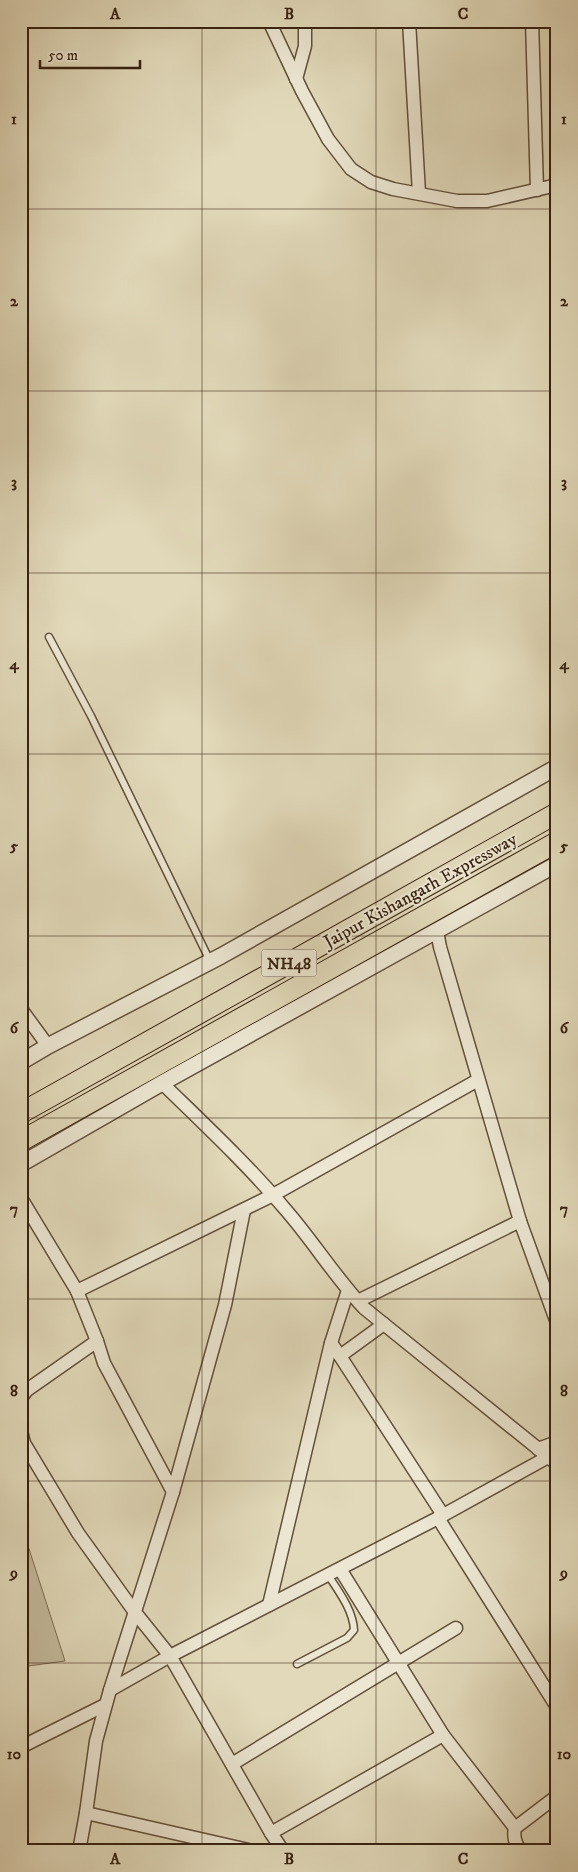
<svg xmlns="http://www.w3.org/2000/svg" width="578" height="1872" viewBox="0 0 578 1872" font-family="'IM FELL DW Pica',serif">
  <style>
    .grass { fill: #c4ba9d; stroke: #7d6e56 }
    .lines { fill: none; stroke-linecap: round; stroke-linejoin: round }
    .service-casing { stroke: #61503a; stroke-width: 9 }
    .minor-casing { stroke: #61503a; stroke-width: 15 }
    .tertiary-casing { stroke: #61503a; stroke-width: 18 }
    .trunk-casing { stroke: #362210; stroke-width: 22 }
    .service { stroke: #ece6d2; stroke-width: 6 }
    .minor { stroke: #ece6d2; stroke-width: 12 }
    .tertiary { stroke: #ece6d2; stroke-width: 15 }
    .trunk { stroke: #e1d9ba; stroke-width: 20 }
    .grid { fill: none; stroke: #362210; stroke-width: 1; stroke-opacity: 0.55 }
    .labels { text-anchor: middle; stroke-width: 4; stroke-linejoin: round; paint-order: stroke }
    .shield { fill: #ece6d2; stroke: #6d5d4a; stroke-width: 1 }
    .shield-label { font-size: 16px; font-weight: bold; fill: #362210 }
    .street-label { font-size: 18px; fill: #362210; stroke: #ece6d2 }
    .neatline { fill: none; stroke: #362210; stroke-width: 2 }
    .grid-label { font-size: 16px; text-anchor: middle; font-weight: bold; fill: #362210 }
  </style>
  <rect width="100%" height="100%" fill="#e1d9ba"/>
  <filter id="stains"><feTurbulence type="fractalNoise" baseFrequency=".004" numOctaves="4"/><feColorMatrix values="0 0 0 0 .2 0 0 0 0 .09 0 0 0 0 .02 0 0 0 .5 -.17"/></filter>
  <radialGradient id="worn" r=".72"><stop offset=".6" stop-color="#630" stop-opacity="0"/><stop offset="1" stop-color="#630" stop-opacity=".3"/></radialGradient>
  <!-- grass -->
  <polygon class="grass" points="21,1524 65,1661 21,1667"/>
  <g class="lines">
    <!-- service casing -->
    <g class="service-casing">
      <g id="service">
        <polyline points="49,637 91,716 210,961"/>
        <path d="M 297,1664 L 347,1638 L 354,1630 C 353,1610 339,1592 328,1575"/>
      </g>
    </g>
    <!-- minor casing -->
    <g class="minor-casing">
      <g id="minor">
        <polyline points="269,21 302,91 328,139 351,169 371,182 393,189 457,201 487,201 557,185"/>
        <polyline points="409,21 419,193"/>
        <polyline points="532,21 537,190"/>
        <polyline points="296,79 305,46 305,21"/>
        <polyline points="437,931 440,947 520,1221 557,1323"/>
        <polyline points="21,1009 48,1046"/>
        <path d="M 162,1083 C 204,1124 247,1164 285,1209 C 313,1241 335,1277 364,1308 L 557,1464"/>
        <polyline points="21,1198 77,1291 97,1341 104,1363 173,1492"/>
        <polyline points="77,1291 273,1195 478,1080"/>
        <polyline points="358,1301 520,1221"/>
        <polyline points="331,1343 340,1356 443,1515"/>
        <polyline points="340,1356 384,1324"/>
        <polyline points="21,1398 27,1390 97,1341"/>
        <polyline points="21,1431 24,1443 78,1533 134,1611 170,1656 271,1833 283,1851"/>
        <polyline points="538,1449 557,1442"/>
        <polyline points="438,1518 557,1707"/>
        <polyline points="340,1569 443,1735 515,1828"/>
        <polyline points="269,1605 331,1343 348,1290"/>
        <polyline points="110,1690 170,1656 438,1518 548,1457"/>
        <polyline points="21,1747 105,1705"/>
        <polyline points="232,1764 456,1628"/>
        <polyline points="86,1813 253,1851"/>
        <polyline points="271,1833 443,1735"/>
        <polyline points="79,1851 86,1813 96,1741 110,1690 173,1492 225,1305 244,1210"/>
        <path d="M 521,1851 C 515,1844 513,1837 515,1828 L 557,1796"/>
      </g>
    </g>
    <!-- tertiary casing -->
    <g class="tertiary-casing">
      <g id="tertiary">
        <polyline points="21,1062 48,1046 221,956 557,767"/>
        <polyline points="21,1164 162,1083 557,864"/>
      </g>
    </g>
    <!-- trunk casing -->
    <g class="trunk-casing">
      <g id="trunk">
        <polyline points="21,1113 557,813"/>
        <polyline points="21,1141 557,842"/>
      </g>
    </g>
    <!-- service -->
    <use href="#service" class="service"/>
    <!-- minor -->
    <use href="#minor" class="minor"/>
    <!-- tertiary -->
    <use href="#tertiary" class="tertiary"/>
    <!-- trunk -->
    <use href="#trunk" class="trunk"/>
  </g>
  <!-- grid -->
  <path class="grid" d="M 202,21 L 202,1851M 376,21 L 376,1851M 21,209 L 557,209M 21,391 L 557,391M 21,573 L 557,573M 21,754 L 557,754M 21,936 L 557,936M 21,1118 L 557,1118M 21,1299 L 557,1299M 21,1481 L 557,1481M 21,1663 L 557,1663"/>
  <g class="labels">
    <!-- shield labels -->
    <rect class="shield" x="261.5" y="949.5" width="55" height="27" rx="4"/>
    <g class="shield-label">
      <text x="289" y="969">NH48</text>
    </g>
    <!-- street labels -->
    <g class="street-label">
      <text transform="translate(420 890) rotate(-29)" y="6">Jaipur Kishangarh Expressway</text>
    </g>
  </g>
  <!-- margin -->
  <rect width="578" height="1872" fill="none" stroke="#e1d9ba" stroke-width="55"/>
  <!-- scale -->
  <path d="M40 60v8h100v-8" fill="none" stroke="#362210" stroke-width="2.5"/>
  <text x="48" y="60" font-size="15" fill="#362210" stroke="#ece6d2" stroke-width="4" paint-order="stroke">50 m</text>
  <rect x="28" y="28" width="522" height="1816" class="neatline"/>
  <g class="grid-label">
    <text x="115" y="19">A</text>
    <text x="289" y="19">B</text>
    <text x="463" y="19">C</text>
    <text x="14" y="124">1</text>
    <text x="564" y="124">1</text>
    <text x="14" y="306">2</text>
    <text x="564" y="306">2</text>
    <text x="14" y="487">3</text>
    <text x="564" y="487">3</text>
    <text x="14" y="669">4</text>
    <text x="564" y="669">4</text>
    <text x="14" y="851">5</text>
    <text x="564" y="851">5</text>
    <text x="14" y="1033">6</text>
    <text x="564" y="1033">6</text>
    <text x="14" y="1214">7</text>
    <text x="564" y="1214">7</text>
    <text x="14" y="1396">8</text>
    <text x="564" y="1396">8</text>
    <text x="14" y="1578">9</text>
    <text x="564" y="1578">9</text>
    <text x="14" y="1759">10</text>
    <text x="564" y="1759">10</text>
    <text x="115" y="1864">A</text>
    <text x="289" y="1864">B</text>
    <text x="463" y="1864">C</text>
  </g>
  <rect width="100%" height="100%" filter="url(#stains)"/>
  <rect width="100%" height="100%" fill="url(#worn)"/>
</svg>
